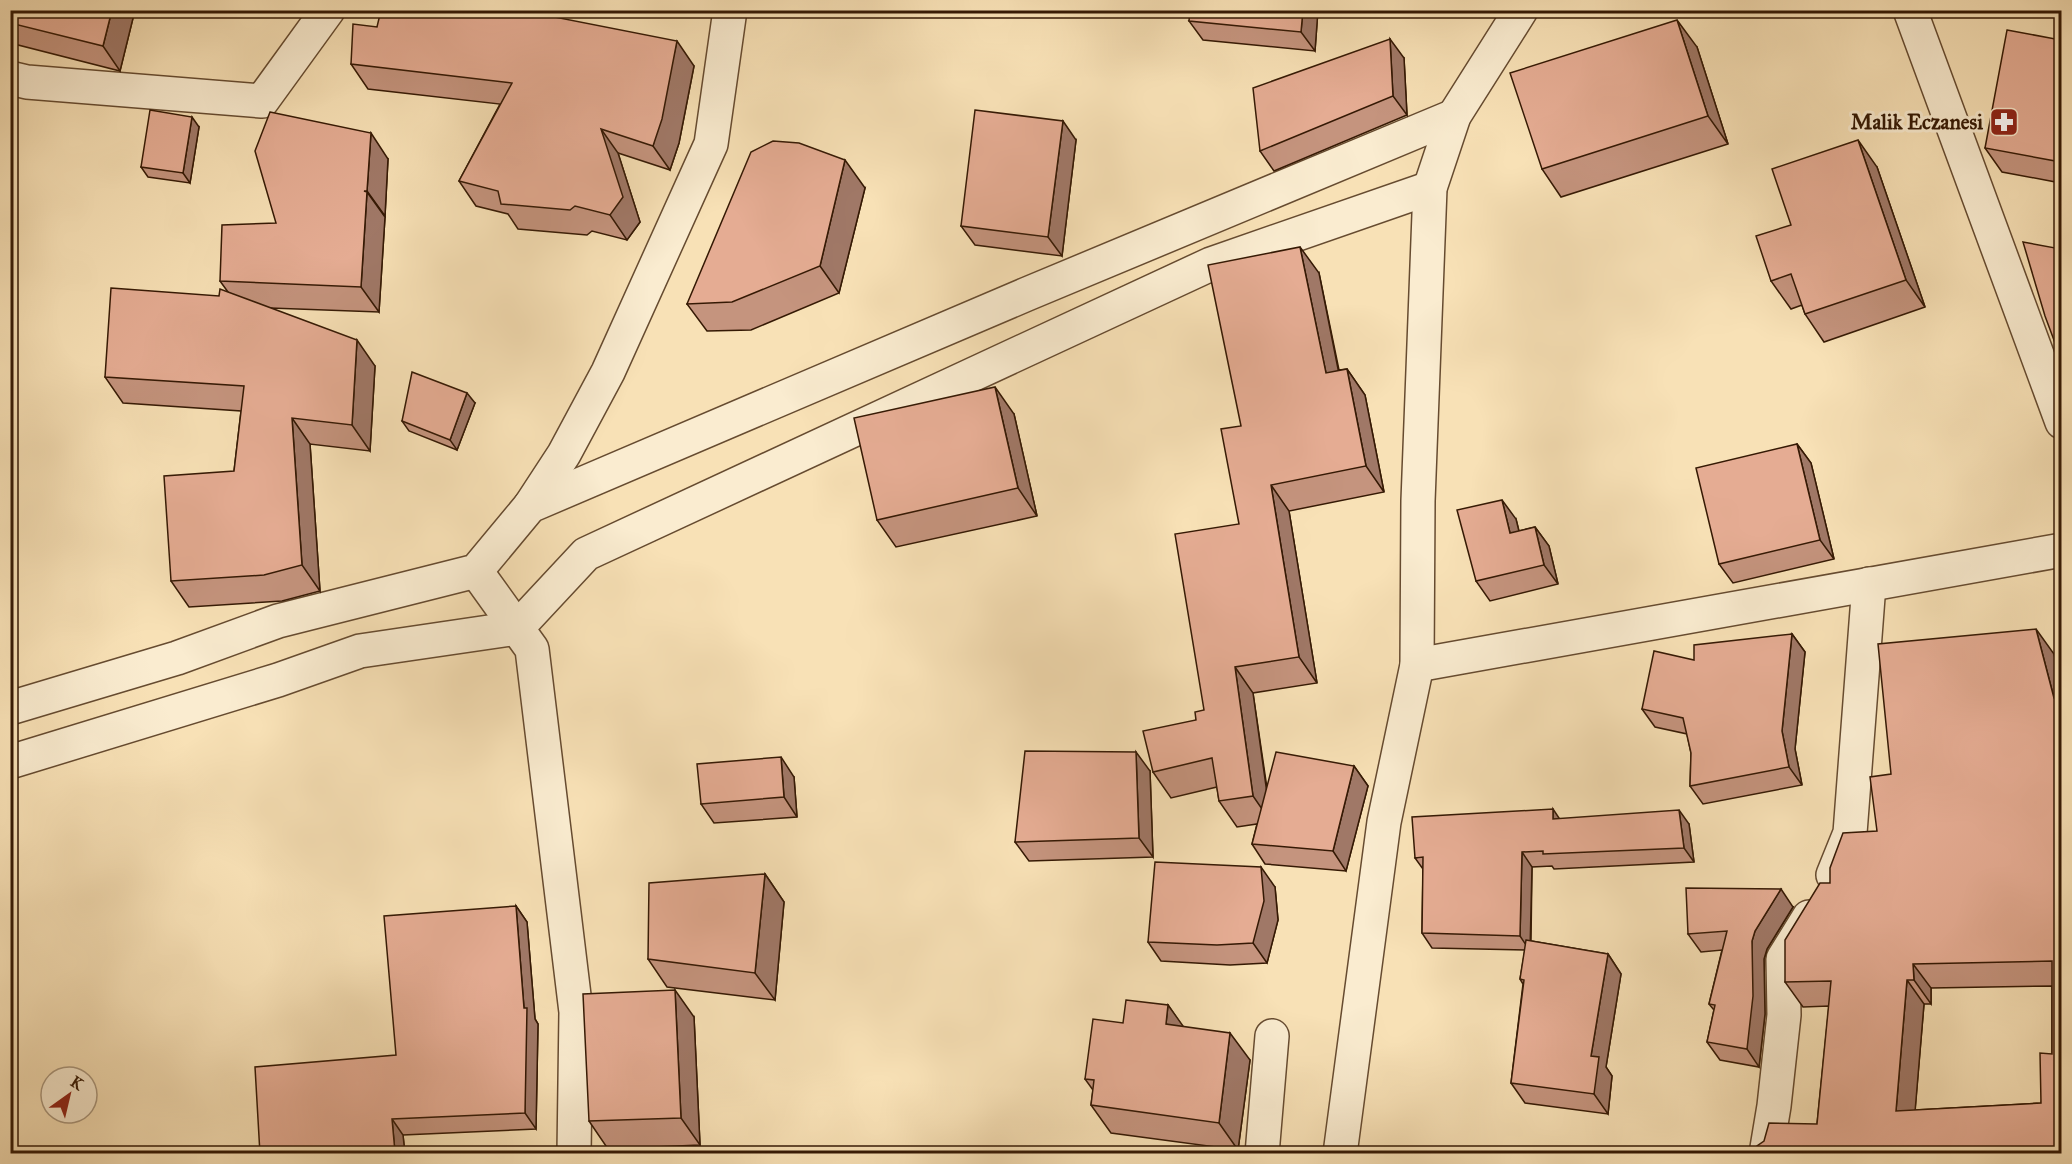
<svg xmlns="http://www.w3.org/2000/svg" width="2072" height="1164" viewBox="0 0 2072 1164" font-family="'IM FELL Great Primer',serif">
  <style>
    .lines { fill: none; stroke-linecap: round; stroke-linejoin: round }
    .minor-casing { stroke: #664b30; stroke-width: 36 }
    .minor { stroke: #faecd0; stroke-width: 33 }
    .wall { fill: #c5947e; stroke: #351904; stroke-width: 1.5; fill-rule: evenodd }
    .shaded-wall { fill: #a07867; stroke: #351904; stroke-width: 1.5 }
    .building { fill: #e5ac93; stroke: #351904; stroke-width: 1.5; fill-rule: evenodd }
    .labels { text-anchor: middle; stroke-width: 6; stroke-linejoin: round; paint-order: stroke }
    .poi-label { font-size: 21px; font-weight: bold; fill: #351904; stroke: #faecd0; text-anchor: end }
  </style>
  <rect width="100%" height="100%" fill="#f8e1b6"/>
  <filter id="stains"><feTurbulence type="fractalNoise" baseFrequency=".00333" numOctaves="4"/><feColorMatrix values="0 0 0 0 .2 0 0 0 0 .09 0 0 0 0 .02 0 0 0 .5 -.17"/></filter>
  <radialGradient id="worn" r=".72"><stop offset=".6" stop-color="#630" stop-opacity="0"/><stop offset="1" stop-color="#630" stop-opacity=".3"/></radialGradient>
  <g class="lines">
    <!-- minor casing -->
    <g class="minor-casing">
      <g id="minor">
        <polyline points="1910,10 2062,422"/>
        <polyline points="10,78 27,82 262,101 328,10"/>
        <polyline points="530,506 564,454 608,372 711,144 730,10"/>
        <polyline points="476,571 532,649 576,1012 574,1154"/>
        <polyline points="1417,665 2062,550"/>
        <polyline points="10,708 177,658 278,621 476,571 530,506 1027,294 1454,116"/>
        <polyline points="10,762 278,680 360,651 517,628 586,554 1211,264 1430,188"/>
        <polyline points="1833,875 1850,833 1869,584"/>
        <polyline points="1262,1154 1272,1036"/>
        <polyline points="1340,1154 1384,822 1417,665 1418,501 1430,188 1454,116 1521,10"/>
        <polyline points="1766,1154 1774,1106 1784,1015 1783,959 1809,917"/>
      </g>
    </g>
    <!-- minor -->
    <use href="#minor" class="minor"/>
  </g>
  <!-- wall -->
  <g class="wall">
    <polygon points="10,10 135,10 120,71 14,44 10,55"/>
    <polygon points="1318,10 1315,51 1203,40 1189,21"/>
    <polygon points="550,16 694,66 679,143 670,170 618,153 640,222 627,240 592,231 587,235 518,229 508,214 476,206 459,181 500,104 368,89 351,64 377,27"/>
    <polygon points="2061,40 2061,183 2002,172 1985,148"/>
    <polygon points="1697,47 1728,144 1561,197 1542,169"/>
    <polygon points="1404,58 1407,115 1274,171 1260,151"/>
    <polygon points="199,127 190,183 148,177 141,167"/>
    <polygon points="1076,140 1062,256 975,245 961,226"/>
    <polygon points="388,159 385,216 384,216 385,217 379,312 270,308 375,366 370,451 310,444 320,591 282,601 189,607 171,581 234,471 241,411 123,403 105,377 219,296 228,292 220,281 276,223"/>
    <polygon points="1877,167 1925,307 1824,342 1805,314 1802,305 1791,309 1771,281 1791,225"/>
    <polygon points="865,188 839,293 751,330 707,331 687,304"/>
    <polygon points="1319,273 1339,370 1347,369 1365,395 1384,492 1289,511 1317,683 1253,693 1267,788 1354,766 1368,786 1346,871 1265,864 1252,844 1257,824 1237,827 1219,801 1217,787 1171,798 1153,772 1204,710 1239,524 1241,426"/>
    <polygon points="475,403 457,450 409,431 402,421"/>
    <polygon points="1014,414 1037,516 896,547 877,520"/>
    <polygon points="1797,444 1811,463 1834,559 1733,583 1719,564"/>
    <polygon points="1516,519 1519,531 1535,527 1549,546 1558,584 1490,601 1476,581"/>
    <polygon points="1792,634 1805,652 1795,749 1802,785 1703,804 1690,786 1691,753 1687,734 1655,727 1642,709 1694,660"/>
    <path d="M 2054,654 L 2061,1154 L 1817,1124 L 1829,1006 L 1803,1007 L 1785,982 L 1830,883 L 1877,831 L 1891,774 ZM 2052,986 L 2052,1054 L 2041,1103 L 1915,1110 L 1924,1004 L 1931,1004 L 1931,988 Z"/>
    <polygon points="1150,771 1153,857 1029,861 1015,842"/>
    <polygon points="794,777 797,817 714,823 701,804"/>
    <polygon points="1560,819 1689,824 1694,862 1554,869 1552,866 1532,867 1531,941 1608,954 1621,974 1606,1067 1612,1076 1608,1114 1525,1103 1511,1083 1523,984 1520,979 1525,950 1432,948 1422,933 1423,869 1415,858"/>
    <polygon points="765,874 784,902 775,1000 667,987 648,959"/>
    <polygon points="1275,887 1278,920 1267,963 1230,965 1161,961 1148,942"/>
    <polygon points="516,906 527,922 535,1019 538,1024 536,1129 403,1135 405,1154 260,1154 396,1055"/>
    <polygon points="1793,907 1767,949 1764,959 1765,1014 1759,1067 1720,1060 1707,1042 1714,1010 1709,1004 1722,950 1701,952 1688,934"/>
    <polygon points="1168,1005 1183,1027 1250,1060 1238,1150 1111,1133 1091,1105 1093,1090 1085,1079 1123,1023"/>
    <polygon points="694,1017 700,1145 608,1149 589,1121"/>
  </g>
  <!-- shaded-wall -->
  <g class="shaded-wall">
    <polygon points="112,10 135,10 120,71 103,46"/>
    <polygon points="530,10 551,10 547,36 529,12"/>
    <polygon points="1303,10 1318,10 1315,51 1301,32"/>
    <polygon points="1677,20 1697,47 1728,144 1708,116"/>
    <polygon points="1390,39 1404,58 1407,115 1393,96"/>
    <polygon points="10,40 14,44 10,55"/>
    <polygon points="677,41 694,66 679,143 670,170 653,146"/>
    <polygon points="192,117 199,127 190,183 183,173"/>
    <polygon points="1063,121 1076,140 1062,256 1048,237"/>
    <polygon points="601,129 618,153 640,222 627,240 610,215"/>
    <polygon points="371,133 388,159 385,216 367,191"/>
    <polygon points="1858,140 1877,167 1925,307 1906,280"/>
    <polygon points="845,160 865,188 839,293 820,266"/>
    <polygon points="367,192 385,217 379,312 361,287"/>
    <polygon points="1300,247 1319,273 1344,399 1326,373"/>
    <polygon points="357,340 375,366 370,451 352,425"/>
    <polygon points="1347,369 1365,395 1384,492 1366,466"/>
    <polygon points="995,387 1014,414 1037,516 1018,488"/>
    <polygon points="467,393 475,403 457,450 450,440"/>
    <polygon points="292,418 310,444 320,591 302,565"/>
    <polygon points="1797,444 1811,463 1834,559 1820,540"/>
    <polygon points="1271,485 1289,511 1317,683 1299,657"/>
    <polygon points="1502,500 1516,519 1524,552 1510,533"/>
    <polygon points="1535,527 1549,546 1558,584 1544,565"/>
    <polygon points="2036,629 2054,654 2061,684 2061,708 2054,698"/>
    <polygon points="1792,634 1805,652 1795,749 1802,785 1789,767 1782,731"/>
    <polygon points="1235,667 1253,693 1271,822 1253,796"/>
    <polygon points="1136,752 1150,771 1153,857 1139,838"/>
    <polygon points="781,757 794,777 797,817 784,797"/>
    <polygon points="1354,766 1368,786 1346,871 1333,851"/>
    <polygon points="1553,809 1563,824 1553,819"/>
    <polygon points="1679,810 1689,824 1694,862 1684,848"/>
    <polygon points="1522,852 1532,867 1530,951 1520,936"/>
    <polygon points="1261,867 1275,887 1278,920 1267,963 1253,943"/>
    <polygon points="765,874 784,902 775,1000 755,973"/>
    <polygon points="1781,889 1793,907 1767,949 1764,959 1765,1014 1759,1067 1747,1049 1752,941 1755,931"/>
    <polygon points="516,906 527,922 535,1019 538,1024 536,1129 525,1113 524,1008"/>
    <polygon points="1608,954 1621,974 1606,1067 1612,1076 1608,1114 1594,1094 1591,1056"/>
    <polygon points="1913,964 1931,988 1931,1004 1914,980"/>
    <polygon points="1907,980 1924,1004 1913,1136 1896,1111"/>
    <polygon points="675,990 694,1017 700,1145 681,1118"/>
    <polygon points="1168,1005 1188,1033 1166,1024"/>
    <polygon points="1230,1033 1250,1060 1238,1150 1219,1123"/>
    <polygon points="392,1119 403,1135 405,1154 397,1154 395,1152"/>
  </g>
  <!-- building -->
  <g class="building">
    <polygon points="10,10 112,10 103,46 10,23"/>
    <polygon points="381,10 530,10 529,12 677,41 662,119 653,146 601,129 623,197 610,215 575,206 570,210 501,204 498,191 459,181 512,83 351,64 353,24 377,27"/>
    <polygon points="1190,10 1303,10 1301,32 1189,21"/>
    <polygon points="1677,20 1708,116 1542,169 1510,73"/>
    <polygon points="2007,30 2061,40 2061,162 1985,148"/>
    <polygon points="1390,39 1393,96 1260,151 1253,88"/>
    <polygon points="150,110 192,117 183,173 141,167"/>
    <polygon points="975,110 1063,121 1048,237 961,226"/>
    <polygon points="270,112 371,133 367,191 364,191 367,192 361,287 220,281 222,225 276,223 255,151"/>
    <polygon points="1858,140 1906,280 1805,314 1791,274 1771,281 1756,236 1791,225 1772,169"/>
    <polygon points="773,141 799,143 845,160 820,266 732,302 687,304 751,152"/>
    <polygon points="2023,242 2061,249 2061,359 2045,316"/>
    <polygon points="1300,247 1326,373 1347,369 1366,466 1271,485 1299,657 1235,667 1253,796 1219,801 1212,758 1153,772 1143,731 1196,720 1195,712 1204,710 1175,534 1239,524 1221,429 1241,426 1208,265"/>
    <polygon points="111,288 219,296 220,289 357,340 352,425 292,418 302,565 264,575 171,581 164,476 234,471 244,386 105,377"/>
    <polygon points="412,372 467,393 450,440 402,421"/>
    <polygon points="995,387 1018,488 877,520 854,418"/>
    <polygon points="1797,444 1820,540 1719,564 1696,468"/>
    <polygon points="1502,500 1510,533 1535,527 1544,565 1476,581 1457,510"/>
    <path d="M 2036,629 L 2054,698 L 2061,699 L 2061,1154 L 1757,1154 L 1757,1146 L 1764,1141 L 1769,1123 L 1817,1124 L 1831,981 L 1785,982 L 1785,940 L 1820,883 L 1830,883 L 1830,868 L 1843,833 L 1877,831 L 1870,777 L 1891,774 L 1878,644 ZM 2052,961 L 2052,1054 L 2040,1053 L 2041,1103 L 1896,1111 L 1907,980 L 1914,980 L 1913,964 Z"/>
    <polygon points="1792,634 1782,731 1789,767 1690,786 1691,753 1683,718 1642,709 1654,651 1694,660 1694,645"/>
    <polygon points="1025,751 1136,752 1139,838 1015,842"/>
    <polygon points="1276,752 1354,766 1333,851 1252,844"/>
    <polygon points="781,757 784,797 701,804 697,764"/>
    <polygon points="1553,809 1553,819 1679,810 1684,848 1543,854 1543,851 1522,852 1520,936 1422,933 1423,857 1415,858 1412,817"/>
    <polygon points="1155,862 1261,867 1264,901 1253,943 1217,945 1148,942"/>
    <polygon points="765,874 755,973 648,959 649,883"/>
    <polygon points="1686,888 1781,889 1755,931 1752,941 1753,996 1747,1049 1707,1042 1715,1005 1709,1004 1727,931 1688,934"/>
    <polygon points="516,906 524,1008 527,1008 525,1113 392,1119 395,1152 374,1154 260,1154 255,1067 396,1055 384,916"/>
    <polygon points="1526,940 1608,954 1591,1056 1599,1057 1594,1094 1511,1083 1524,980 1520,979"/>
    <polygon points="675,990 681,1118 589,1121 583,994"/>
    <polygon points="1126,1000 1168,1005 1166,1024 1230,1033 1219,1123 1091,1105 1094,1080 1085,1079 1093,1019 1123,1023"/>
  </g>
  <!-- icons -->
  <defs>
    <g id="pharmacy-square" transform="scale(1.5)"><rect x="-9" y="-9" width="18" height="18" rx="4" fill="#8f2418" stroke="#faecd0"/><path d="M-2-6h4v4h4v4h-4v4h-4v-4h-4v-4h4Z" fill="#fff"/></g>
  </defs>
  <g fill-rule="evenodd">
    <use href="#pharmacy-square" x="2004" y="122"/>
  </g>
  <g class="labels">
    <!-- poi labels -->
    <g class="poi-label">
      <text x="1983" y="129">Malik Eczanesi</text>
    </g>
  </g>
  <!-- margin -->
  <rect width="2072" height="1164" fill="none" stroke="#f8e1b6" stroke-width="36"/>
  <rect x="12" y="12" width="2048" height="1140" fill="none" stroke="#351904" stroke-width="3"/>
  <rect x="18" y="18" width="2036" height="1128" fill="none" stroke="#351904" stroke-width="1.5"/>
  <!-- north arrow -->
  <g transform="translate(69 1095) rotate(34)"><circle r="28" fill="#faecd0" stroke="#ab987e" stroke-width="1.5"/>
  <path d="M0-4.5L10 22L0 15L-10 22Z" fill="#8f2418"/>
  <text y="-9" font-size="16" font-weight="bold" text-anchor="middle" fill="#351904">K</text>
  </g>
  <rect width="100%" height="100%" filter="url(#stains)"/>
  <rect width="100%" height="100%" fill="url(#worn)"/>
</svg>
